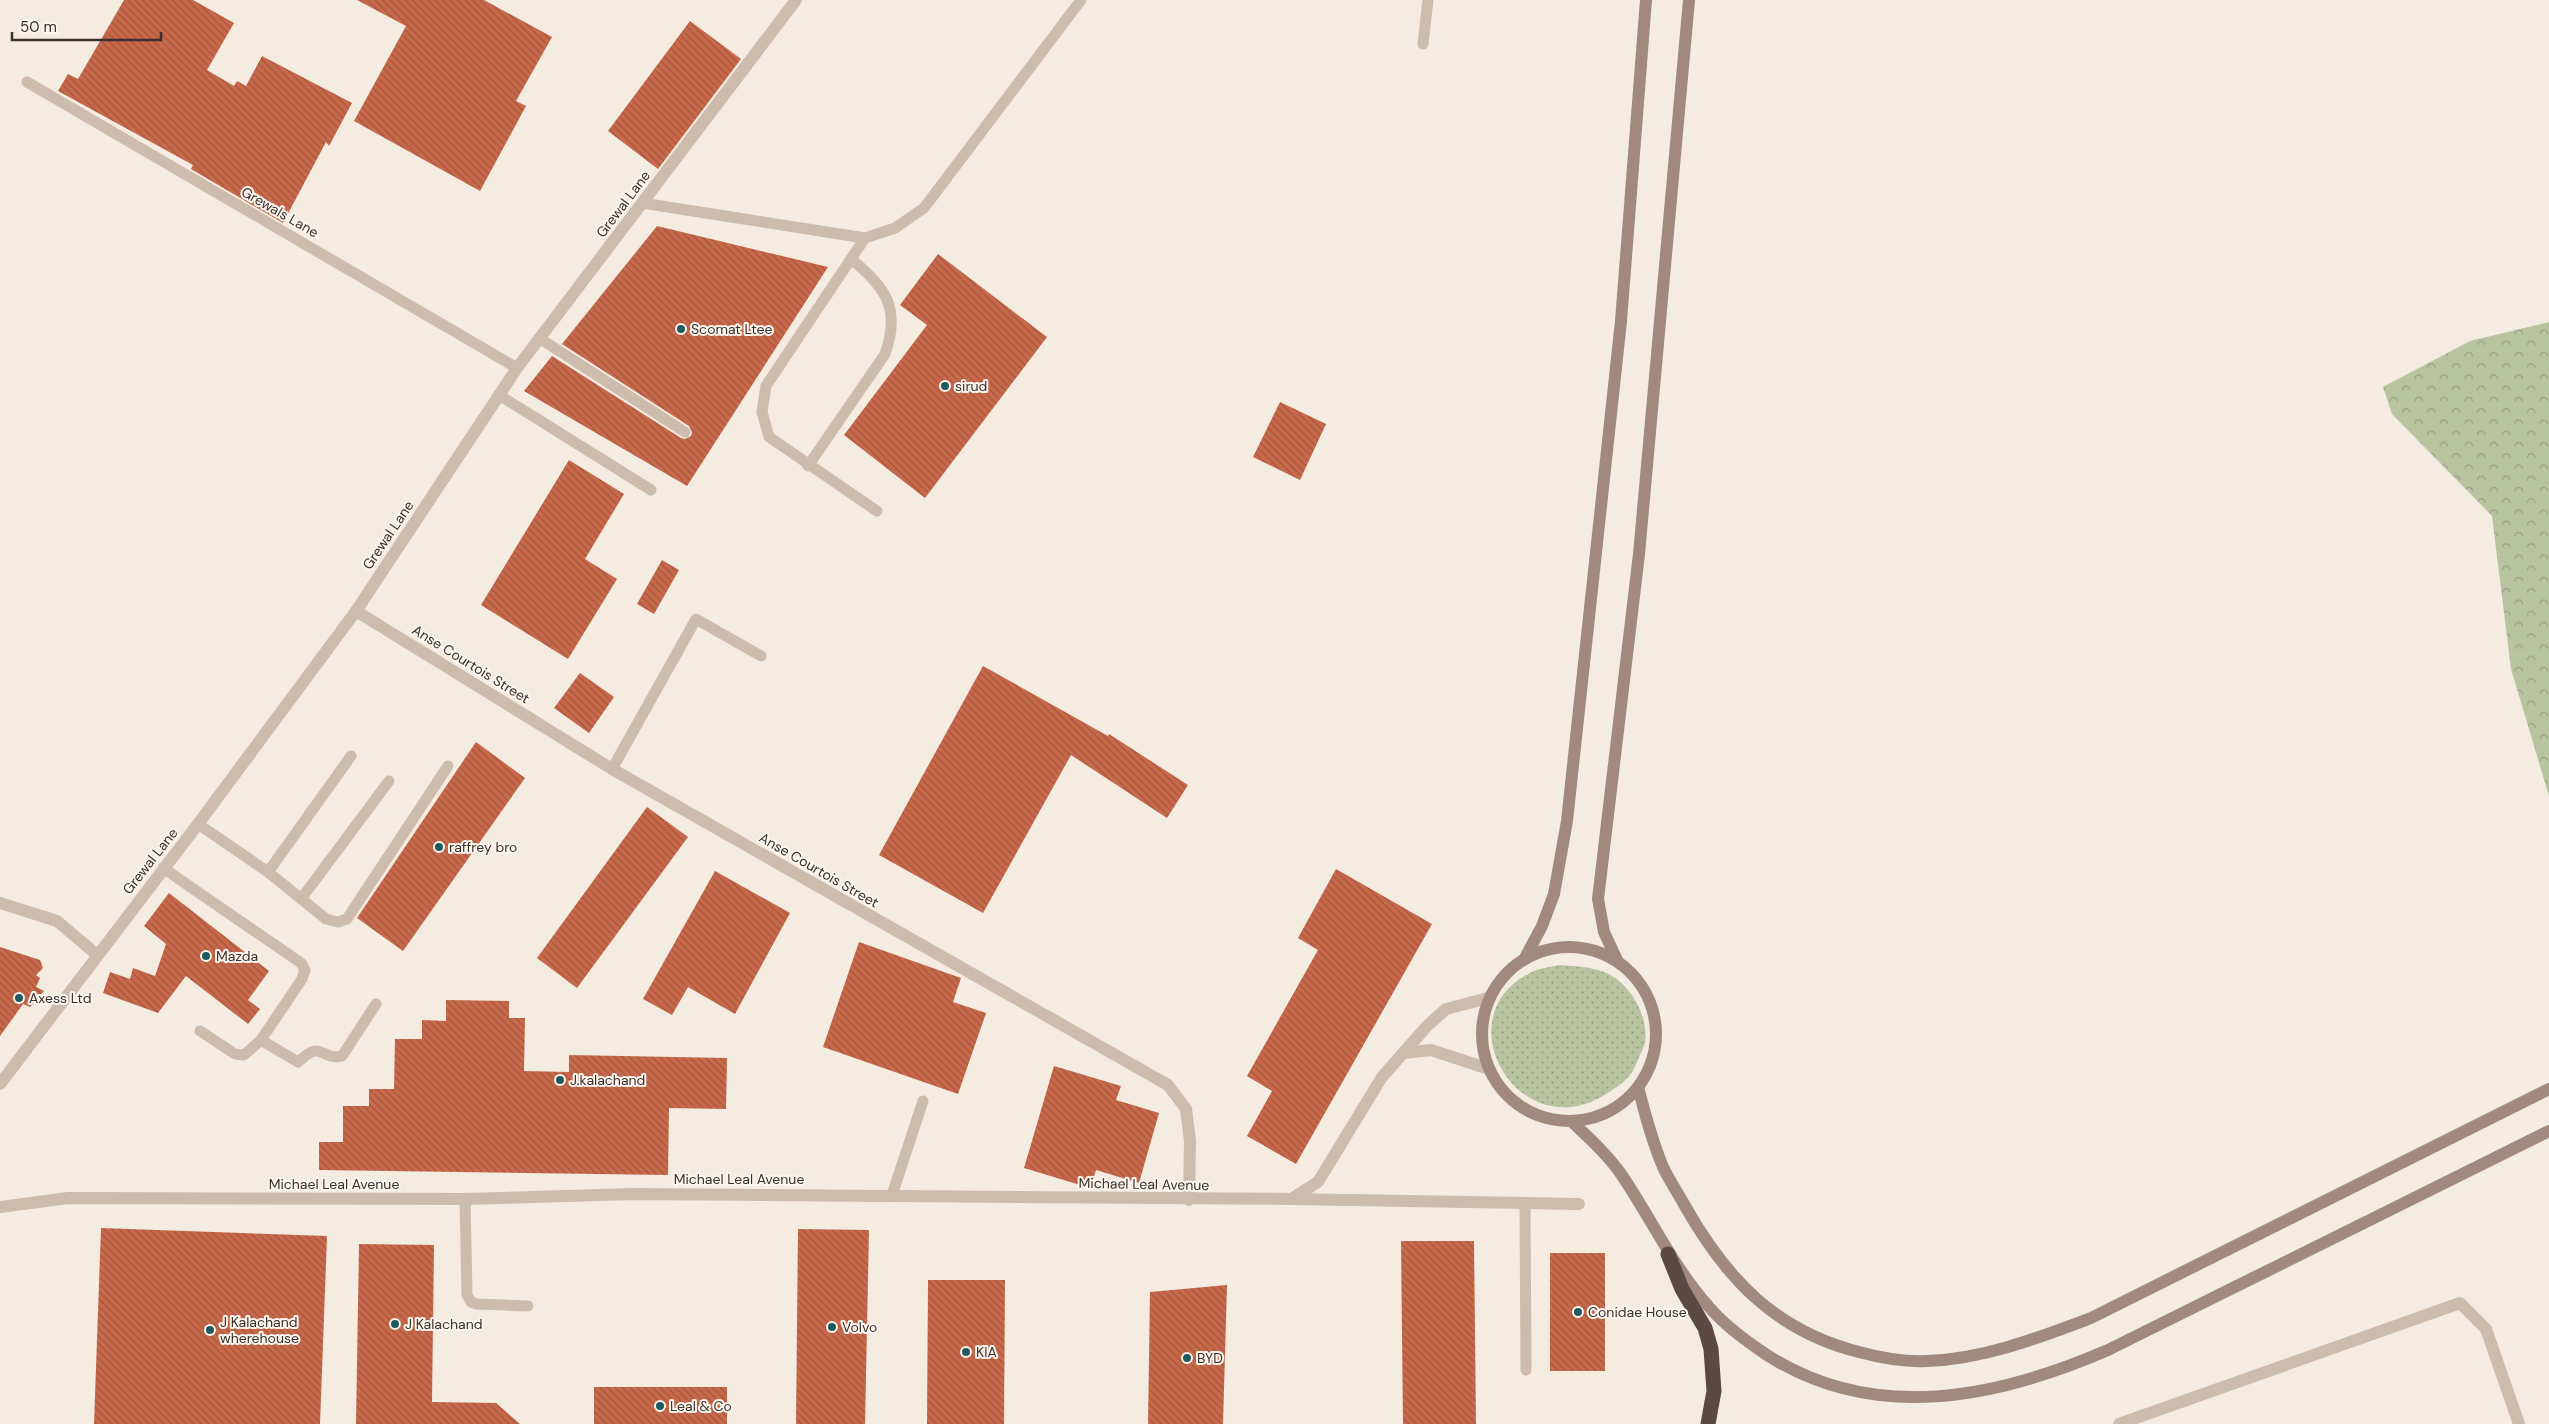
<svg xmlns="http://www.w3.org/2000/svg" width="2549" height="1424" viewBox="0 0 2549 1424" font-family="'DM Sans',sans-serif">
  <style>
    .green { fill: url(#green-dots) }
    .forest { fill: url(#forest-crowns) }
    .building { fill: url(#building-back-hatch) }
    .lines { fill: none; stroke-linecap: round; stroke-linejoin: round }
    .lane { stroke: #cdbbac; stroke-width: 11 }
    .street { stroke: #cdbbac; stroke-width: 12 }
    .secondary { stroke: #a18a7d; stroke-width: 12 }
    .highway { stroke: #5c4a42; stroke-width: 15 }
    .poi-dot { fill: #1f5a5e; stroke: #fbf5ee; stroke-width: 2 }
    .labels { text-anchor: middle; stroke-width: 4; stroke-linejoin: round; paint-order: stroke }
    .street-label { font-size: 14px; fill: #3b302b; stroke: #fbf5ee }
    .poi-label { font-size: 14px; fill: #3b302b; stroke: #fbf5ee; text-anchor: start }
  </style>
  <defs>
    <pattern id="green-dots" width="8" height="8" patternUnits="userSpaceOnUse" patternTransform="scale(1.25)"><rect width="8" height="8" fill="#b8c4a0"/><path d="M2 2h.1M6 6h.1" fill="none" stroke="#97a083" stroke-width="1.8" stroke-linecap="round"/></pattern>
    <pattern id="forest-crowns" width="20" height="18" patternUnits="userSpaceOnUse" patternTransform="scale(1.25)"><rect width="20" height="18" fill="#b8c4a0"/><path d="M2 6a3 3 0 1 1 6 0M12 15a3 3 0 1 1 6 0" fill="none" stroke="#97a083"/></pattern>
    <pattern id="building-back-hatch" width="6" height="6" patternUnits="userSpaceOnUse" patternTransform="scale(1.25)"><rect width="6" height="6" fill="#c8694b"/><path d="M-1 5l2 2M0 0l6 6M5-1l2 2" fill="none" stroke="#a4573f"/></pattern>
  </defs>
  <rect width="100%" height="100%" fill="#f4ebe1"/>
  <!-- green -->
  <path class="green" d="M 1559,965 C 1575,966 1590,967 1604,972 C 1630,982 1649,1016 1645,1043 C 1643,1049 1639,1057 1636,1064 C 1631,1079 1615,1089 1601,1097 C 1515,1145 1442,1012 1534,971 C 1541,968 1551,967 1559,965 Z"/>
  <!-- forest -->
  <polygon class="forest" points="2549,322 2549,796 2511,669 2492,516 2392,414 2383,387 2470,341"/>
  <!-- building -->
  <g class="building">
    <polygon points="124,0 193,0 234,23 207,70 234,86 237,81 246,86 262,56 352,103 329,146 326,142 283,223 191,169 193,165 58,91 68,74 78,79"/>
    <polygon points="357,0 484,0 552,37 516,101 526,106 480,191 354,121 406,26"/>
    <polygon points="690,21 741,59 658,169 608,131"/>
    <polygon points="657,226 828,267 687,486 524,391 552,356 681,438 685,439 691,436 692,432 689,426 562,344"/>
    <polygon points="938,254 1047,337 925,498 844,435 927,325 900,305"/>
    <polygon points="1280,402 1326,424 1300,480 1253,457"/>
    <polygon points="569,460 624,494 585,559 617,579 568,659 481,605"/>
    <polygon points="662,560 679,570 654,614 637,604"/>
    <polygon points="983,666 1108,736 1109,734 1188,785 1167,818 1071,755 983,913 879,855"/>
    <polygon points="580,673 614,697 589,733 554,708"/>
    <polygon points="476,742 525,778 403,951 357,918"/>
    <polygon points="647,807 688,837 577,988 537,958"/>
    <polygon points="1336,869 1432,924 1296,1164 1247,1136 1272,1091 1247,1076 1318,950 1298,938"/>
    <polygon points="715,871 790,913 735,1014 688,987 672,1015 643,999"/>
    <polygon points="169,893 269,971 248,1000 260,1009 248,1024 186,976 158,1013 103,993 110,972 130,979 133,968 155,976 166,944 144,926"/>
    <polygon points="859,942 961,978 953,1002 986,1013 958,1094 823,1047"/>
    <polygon points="0,947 40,960 43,968 36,975 40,978 36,987 44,991 30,1007 23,1004 0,1036"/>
    <polygon points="446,1000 509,1001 509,1018 525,1018 524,1071 569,1072 569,1055 727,1058 726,1109 669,1108 668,1175 319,1170 319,1142 343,1142 343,1106 369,1106 369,1089 394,1089 395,1039 422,1039 422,1020 446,1021"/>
    <polygon points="1054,1066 1121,1086 1116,1100 1159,1113 1139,1183 1096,1170 1090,1188 1024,1168"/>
    <polygon points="101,1228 327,1236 320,1424 94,1424"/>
    <polygon points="798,1229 869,1230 865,1424 796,1424"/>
    <polygon points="1401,1241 1474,1241 1476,1424 1403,1424"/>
    <polygon points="359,1244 434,1245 432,1402 496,1403 520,1424 356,1424"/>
    <rect x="1550" y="1253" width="55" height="118"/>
    <polygon points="928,1280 1005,1280 1004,1424 927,1424"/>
    <polygon points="1227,1285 1223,1424 1148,1424 1150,1292"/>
    <rect x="594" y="1387" width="133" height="37"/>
  </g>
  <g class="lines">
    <!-- lane -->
    <g class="lane">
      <polyline points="1423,44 1428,0"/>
      <polyline points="27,82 517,368"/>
      <polyline points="642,203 865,238 895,228 924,208 1081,0"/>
      <polyline points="865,238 766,386 762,412 769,437 877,511"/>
      <polyline points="539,338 685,432"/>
      <polyline points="499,395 651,490"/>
      <path d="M 808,466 L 885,354 C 901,309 886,287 851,259"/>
      <polyline points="612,769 696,619 761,656"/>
      <polyline points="198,824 268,872 326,919 338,922 347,919 448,766"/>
      <polyline points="163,868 301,963 305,970 302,979 261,1040 244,1055 235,1054 200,1031"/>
      <polyline points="268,872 351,756"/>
      <polyline points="301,899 389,781"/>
      <path d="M 261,1040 L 298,1062 C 323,1038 320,1061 342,1056 L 376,1004"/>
      <polyline points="892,1195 923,1101"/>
      <polyline points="465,1199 467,1295 471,1302 477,1304 528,1306"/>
      <polyline points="1525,1204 1526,1370"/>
    </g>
    <!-- street -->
    <g class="street">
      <polyline points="356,611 612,769 1168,1085 1186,1109 1190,1141 1189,1200"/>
      <polyline points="0,903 57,921 96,954"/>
      <polyline points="1404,1053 1431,1050 1489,1069"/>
      <polyline points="0,1084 198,824 356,611 517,368 796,0"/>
      <polyline points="1291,1199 1318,1182 1382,1077 1427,1026 1446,1009 1488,998"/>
      <polyline points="0,1207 68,1198 465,1199 632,1194 1291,1199 1579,1204"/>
      <polyline points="2119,1424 2460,1303 2486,1329 2519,1424"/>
    </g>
    <!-- secondary -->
    <g class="secondary">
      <circle cx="1569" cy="1034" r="87"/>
      <polyline points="1526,956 1542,926 1554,894 1567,821 1621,321 1646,0"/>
      <polyline points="1617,960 1604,932 1598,899 1639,554 1689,0"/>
      <path d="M 1638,1087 C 1645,1114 1652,1141 1663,1167 C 1669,1180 1678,1193 1685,1206 C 1727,1280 1776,1331 1859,1352 C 1881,1358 1904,1362 1927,1361 C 1984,1359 2038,1338 2091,1318 L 2549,1089"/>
      <path d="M 1572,1122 C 1589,1138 1608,1155 1621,1174 C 1651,1218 1673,1267 1709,1307 C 1725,1326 1746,1341 1767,1355 C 1875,1424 1997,1398 2108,1350 L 2549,1131"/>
    </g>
    <!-- highway -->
    <polyline class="highway" points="1668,1254 1682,1289 1705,1328 1711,1349 1714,1391 1708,1424"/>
  </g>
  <!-- markers -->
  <g class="poi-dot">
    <circle cx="681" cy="329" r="5"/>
    <circle cx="945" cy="386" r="5"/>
    <circle cx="439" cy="847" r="5"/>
    <circle cx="206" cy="956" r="5"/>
    <circle cx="19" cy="998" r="5"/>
    <circle cx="560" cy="1080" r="5"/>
    <circle cx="1578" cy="1312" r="5"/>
    <circle cx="395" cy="1324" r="5"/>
    <circle cx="832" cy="1327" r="5"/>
    <circle cx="210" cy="1330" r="5"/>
    <circle cx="966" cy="1352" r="5"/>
    <circle cx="1187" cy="1358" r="5"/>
    <circle cx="660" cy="1406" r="5"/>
  </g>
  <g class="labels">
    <!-- street labels -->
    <g class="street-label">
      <text transform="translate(623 204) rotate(-53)" y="5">Grewal Lane</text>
      <text transform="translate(280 212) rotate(30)" y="5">Grewals Lane</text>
      <text transform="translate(388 535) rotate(-56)" y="5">Grewal Lane</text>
      <text transform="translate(471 664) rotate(32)" y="5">Anse Courtois Street</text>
      <text transform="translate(150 861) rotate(-52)" y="5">Grewal Lane</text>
      <text transform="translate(819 870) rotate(30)" y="5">Anse Courtois Street</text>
      <text x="739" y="1184">Michael Leal Avenue</text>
      <text x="334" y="1189">Michael Leal Avenue</text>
      <text transform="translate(1144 1184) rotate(1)" y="5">Michael Leal Avenue</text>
    </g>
    <!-- poi labels -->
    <g class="poi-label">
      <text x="691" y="334">Scomat Ltee</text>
      <text x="955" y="391">sirud</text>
      <text x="449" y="852">raffrey bro</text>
      <text x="216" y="961">Mazda</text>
      <text x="29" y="1003">Axess Ltd</text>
      <text x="570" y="1085">J.kalachand</text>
      <text x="1588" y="1317">Conidae House</text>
      <text x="220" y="1327">J Kalachand<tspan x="220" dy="16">wherehouse</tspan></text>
      <text x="405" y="1329">J Kalachand</text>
      <text x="842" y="1332">Volvo</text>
      <text x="976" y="1357">KIA</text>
      <text x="1197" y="1363">BYD</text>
      <text x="670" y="1411">Leal &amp; Co</text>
    </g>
  </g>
  <!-- scale -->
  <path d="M12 32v8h149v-8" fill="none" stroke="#3b302b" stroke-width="2.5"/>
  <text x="20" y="32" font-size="15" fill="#3b302b" stroke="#fbf5ee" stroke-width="4" paint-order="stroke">50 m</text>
</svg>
